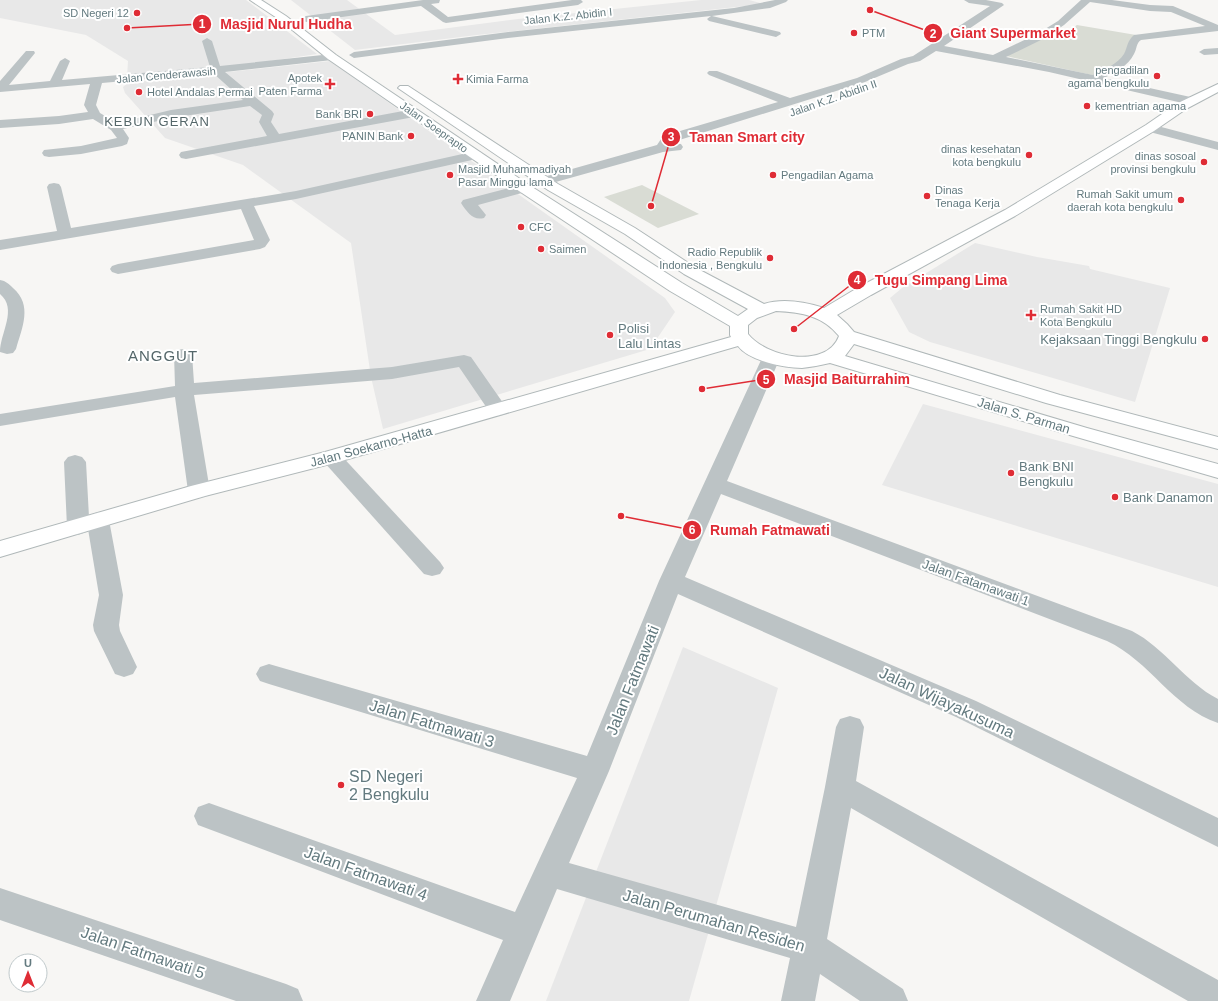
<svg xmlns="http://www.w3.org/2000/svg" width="1218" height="1001" viewBox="0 0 1218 1001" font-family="Arial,sans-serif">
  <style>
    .built { fill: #e8e8e8 }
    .green { fill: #d9dcd4 }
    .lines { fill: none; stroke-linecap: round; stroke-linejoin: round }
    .major-casing { stroke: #b0b8b9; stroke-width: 2 }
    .minor { fill: #bcc3c5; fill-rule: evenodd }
    .major { fill: #fff; fill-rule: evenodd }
    .poi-dot { fill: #df2c35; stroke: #fff; stroke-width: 1.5 }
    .labels { text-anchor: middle; stroke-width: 4; stroke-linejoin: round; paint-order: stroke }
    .far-poi-label { font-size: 11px; fill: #637a7f; stroke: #fff; text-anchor: start }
    .far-street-label { font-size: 11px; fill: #637a7f; stroke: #fff }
    .far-quarter-label { font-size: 13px; letter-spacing: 1px; fill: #55676a; stroke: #fff }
    .poi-label { font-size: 13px; fill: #637a7f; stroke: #fff; text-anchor: start }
    .street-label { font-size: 13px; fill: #637a7f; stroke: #fff }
    .quarter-label { font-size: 15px; letter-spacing: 1px; fill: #55676a; stroke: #fff }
    .near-street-label { font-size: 16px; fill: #637a7f; stroke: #fff }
    .near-poi-label { font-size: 16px; fill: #637a7f; stroke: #fff; text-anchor: start }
    .leader { fill: none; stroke: #df2c35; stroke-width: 1.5 }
    .callout-dot { fill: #df2c35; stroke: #fff; stroke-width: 1.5 }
    .mark-label { font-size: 12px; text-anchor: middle; font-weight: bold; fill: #fff }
    .callout-label { font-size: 14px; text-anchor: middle; font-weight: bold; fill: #df2c35; stroke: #fff; stroke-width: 4; stroke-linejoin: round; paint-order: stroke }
  </style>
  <rect width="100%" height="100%" fill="#f7f6f4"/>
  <!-- built -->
  <g class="built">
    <polygon points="0,0 246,0 317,54 244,65 127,77 128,61 86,35 0,18"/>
    <polygon points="291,0 347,0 395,35 518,19 701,0 749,0 764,4 477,35 355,50"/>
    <polygon points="330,61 665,298 675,312 650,349 383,429 371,377 351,243 243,165 165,138 125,93 123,87 128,83"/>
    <polygon points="975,243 1037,257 1089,266 1090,269 1170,288 1135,402 930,342 909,332 890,298 902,288"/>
    <polygon points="923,404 1218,484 1218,587 882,485"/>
    <polygon points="683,647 778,688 689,1001 546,1001"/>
  </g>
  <!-- green -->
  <g class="green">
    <polygon points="1077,25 1142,36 1127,60 1101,77 1006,56 1056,29 1068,31"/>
    <polygon points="642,185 699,214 658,228 604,197"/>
  </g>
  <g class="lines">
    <!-- major casing -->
    <g class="major-casing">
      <path id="major" d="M 250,0 L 261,0 L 286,16 L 336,55 L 529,185 L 682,283 L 738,316 L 748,309 L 684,274 L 625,234 L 548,190 L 398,88 L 400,86 L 408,86 L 558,184 L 635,228 L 696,268 L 764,304 C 783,298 805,302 824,308 L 859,287 L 1005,210 L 1146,125 L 1178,103 L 1218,84 L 1218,92 L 1186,109 L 1154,131 L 1015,216 L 871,295 L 837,315 L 847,324 L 854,332 L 1060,395 L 1218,437 L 1218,449 L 1046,403 L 854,344 L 845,356 L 1087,428 L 1218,464 L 1218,478 L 1073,436 L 830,363 C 821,365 811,367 802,368 C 785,368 749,361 738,346 L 338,462 L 205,496 L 0,557 L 0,541 L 191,486 L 325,452 L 731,337 L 730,335 L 730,326 L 670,291 L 519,191 L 328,59 L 280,20 ZM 776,311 C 801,312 823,316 839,336 C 826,370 766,357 748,334 L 748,325 L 757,318 Z"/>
    </g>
    <!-- minor -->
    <g class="minor">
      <polygon points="423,0 440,0 439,3 431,4 448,17 572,0 581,0 583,2 578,5 446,23 443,22 421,6 306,22 301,19 306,16"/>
      <polygon points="775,0 788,0 786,2 770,8 712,16 780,32 781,34 776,37 709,21 707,19 711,16 508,38 354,58 349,55 354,52 508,32 734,8"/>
      <path d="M 964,0 L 986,0 L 1002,3 L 1004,5 L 944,46 L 993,55 L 1037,34 L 1058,21 L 1081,0 L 1112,0 L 1150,5 L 1173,6 L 1218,25 L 1218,31 L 1141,40 C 1136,43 1137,49 1134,54 C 1128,66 1116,72 1104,78 L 1195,98 L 1197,101 L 1195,104 L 1191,105 L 1049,72 L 936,51 L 920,61 L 908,64 L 865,82 L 673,142 L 672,143 L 681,144 L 683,147 L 681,150 L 663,152 L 545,185 L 540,184 L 538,181 L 540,178 L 657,145 L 663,136 L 778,102 L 709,75 L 707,73 L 709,71 L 717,71 L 790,98 L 857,78 L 901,59 L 913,56 L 990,6 L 969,3 ZM 1090,2 L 1150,11 L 1171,12 L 1205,26 L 1134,35 C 1127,41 1128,46 1124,54 C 1118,64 1103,70 1093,75 L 1006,57 L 1045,38 L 1064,25 Z"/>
      <path d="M 207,38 L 212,41 L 220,66 L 332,54 L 336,55 L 337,57 L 332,60 L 225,72 L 272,111 L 274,114 L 271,122 L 279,134 L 414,109 L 418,110 L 420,113 L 418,116 L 414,117 L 186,159 L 181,158 L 179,155 L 181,152 L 267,136 L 259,122 L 262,115 L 250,106 L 171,118 L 123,129 L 129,138 L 127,144 L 122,146 L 81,154 L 49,157 L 44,156 L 42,153 L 44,150 L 81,146 L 117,138 L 111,130 L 93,119 L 59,124 L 0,128 L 0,120 L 59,116 L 88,112 L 84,105 L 90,84 L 0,92 L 0,81 L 26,51 L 34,51 L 35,53 L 9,85 L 50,81 L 60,61 L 65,58 L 70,61 L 62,80 L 210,67 L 202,41 ZM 213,73 L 243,100 L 171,110 L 117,123 L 100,113 L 96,105 L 102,83 Z"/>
      <polygon points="1218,48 1218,54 1204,55 1199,52 1204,49"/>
      <polygon points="1150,124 1218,142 1218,150 1146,131 1144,128 1146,125"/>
      <polygon points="476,151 481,152 483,155 481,158 296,199 254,206 270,240 265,247 260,249 118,274 112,272 110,269 112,266 118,264 254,240 241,209 0,250 0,240 57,231 47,187 49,184 54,183 59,184 61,187 71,228 296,191"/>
      <path d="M 524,184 L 529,185 L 531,188 L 529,191 L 478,205 L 486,215 L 484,218 C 473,221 467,212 461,203 L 463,200 Z"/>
      <path d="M 0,280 C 6,281 9,284 13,288 C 33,305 22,328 16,349 L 13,353 L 7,354 L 0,352 C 0,333 18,309 0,294 Z"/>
      <polygon points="183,349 189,350 192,354 194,383 392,367 464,355 471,357 508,410 505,414 498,416 491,414 459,367 392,379 194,395 210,491 207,496 199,498 191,496 188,491 175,397 0,426 0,414 175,386 174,354 177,350"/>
      <path d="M 771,352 L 777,354 L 780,358 L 727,481 L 1132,631 C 1165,648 1185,682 1218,699 L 1218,723 C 1173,708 1150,661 1107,641 L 721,494 L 685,577 L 976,701 L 1218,818 L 1218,847 L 956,717 L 678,594 L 609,771 L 569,863 L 796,927 L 825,787 L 836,727 L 840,719 L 850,716 L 860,719 L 864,727 L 856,781 L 1218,980 L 1218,1001 L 1188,1001 L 851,808 L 827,939 L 903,989 L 908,1001 L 860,1001 L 820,974 L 815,1001 L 781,1001 L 790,958 L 557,889 L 510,1001 L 476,1001 L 503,940 L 198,825 L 194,816 L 198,807 L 209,803 L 515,912 L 577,778 L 269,684 L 260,681 L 256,674 L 260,667 L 269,664 L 587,756 L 659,581 L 762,358 L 765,354 Z"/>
      <polygon points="331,450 338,452 440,562 444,568 440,574 432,576 424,574 324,462 321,457 324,452"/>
      <polygon points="75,455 82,457 86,462 89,517 90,515 98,512 106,515 109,520 123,595 119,625 120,631 137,667 133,674 124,677 115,674 94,631 93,625 99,595 88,529 86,532 78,535 70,532 67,527 64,462 68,457"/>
      <polygon points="0,888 286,984 298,989 303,1001 236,1001 0,920"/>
    </g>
    <!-- major -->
    <use href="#major" class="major"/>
  </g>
  <!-- markers -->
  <g class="poi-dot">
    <circle cx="137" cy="13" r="4"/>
    <circle cx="854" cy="33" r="4"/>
    <circle cx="1157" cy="76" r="4"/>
    <path d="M456 73h4v4h4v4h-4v4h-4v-4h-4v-4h4z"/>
    <path d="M328 78h4v4h4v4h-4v4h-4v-4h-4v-4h4z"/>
    <circle cx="139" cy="92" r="4"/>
    <circle cx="1087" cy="106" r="4"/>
    <circle cx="370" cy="114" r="4"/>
    <circle cx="411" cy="136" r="4"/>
    <circle cx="1029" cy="155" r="4"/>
    <circle cx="1204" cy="162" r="4"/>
    <circle cx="450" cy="175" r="4"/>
    <circle cx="773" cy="175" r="4"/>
    <circle cx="927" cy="196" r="4"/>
    <circle cx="1181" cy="200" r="4"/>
    <circle cx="521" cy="227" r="4"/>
    <circle cx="541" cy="249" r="4"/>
    <circle cx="770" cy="258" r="4"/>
    <path d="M1029 309h4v4h4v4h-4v4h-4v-4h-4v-4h4z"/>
    <circle cx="610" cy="335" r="4"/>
    <circle cx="1205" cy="339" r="4"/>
    <circle cx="1011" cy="473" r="4"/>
    <circle cx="1115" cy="497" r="4"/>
    <circle cx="341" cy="785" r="4"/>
  </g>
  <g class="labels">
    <!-- far-poi labels -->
    <g class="far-poi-label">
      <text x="129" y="17" text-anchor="end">SD Negeri 12</text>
      <text x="862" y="37">PTM</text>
      <text x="1149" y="74" text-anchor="end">pengadilan<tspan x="1149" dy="13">agama bengkulu</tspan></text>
      <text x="322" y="82" text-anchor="end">Apotek<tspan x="322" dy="13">Paten Farma</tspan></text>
      <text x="466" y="83">Kimia Farma</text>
      <text x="147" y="96">Hotel Andalas Permai</text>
      <text x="1095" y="110">kementrian agama</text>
      <text x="362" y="118" text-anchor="end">Bank BRI</text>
      <text x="403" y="140" text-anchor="end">PANIN Bank</text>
      <text x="1021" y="153" text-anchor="end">dinas kesehatan<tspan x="1021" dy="13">kota bengkulu</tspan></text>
      <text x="1196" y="160" text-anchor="end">dinas sosoal<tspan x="1196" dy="13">provinsi bengkulu</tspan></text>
      <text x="458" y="173">Masjid Muhammadiyah<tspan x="458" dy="13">Pasar Minggu lama</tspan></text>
      <text x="781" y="179">Pengadilan Agama</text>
      <text x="935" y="194">Dinas<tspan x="935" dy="13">Tenaga Kerja</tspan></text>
      <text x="1173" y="198" text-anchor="end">Rumah Sakit umum<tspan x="1173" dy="13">daerah kota bengkulu</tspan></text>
      <text x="529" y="231">CFC</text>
      <text x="549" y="253">Saimen</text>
      <text x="762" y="256" text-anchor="end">Radio Republik<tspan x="762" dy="13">Indonesia , Bengkulu</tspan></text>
      <text x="1040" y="313">Rumah Sakit HD<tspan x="1040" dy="13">Kota Bengkulu</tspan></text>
    </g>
    <!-- far-street labels -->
    <g class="far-street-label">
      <text transform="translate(568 16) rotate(-6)" y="4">Jalan K.Z. Abidin I</text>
      <text transform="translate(166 75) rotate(-5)" y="4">Jalan Cenderawasih</text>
      <text transform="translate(833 98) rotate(-19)" y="4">Jalan K.Z. Abidin II</text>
      <text transform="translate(434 127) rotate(35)" y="4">Jalan Soeprapto</text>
    </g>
    <!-- far-quarter labels -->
    <g class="far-quarter-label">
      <text x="157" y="126">KEBUN GERAN</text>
    </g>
    <!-- poi labels -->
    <g class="poi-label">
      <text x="618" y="333">Polisi<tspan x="618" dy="15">Lalu Lintas</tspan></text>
      <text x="1197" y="344" text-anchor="end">Kejaksaan Tinggi Bengkulu</text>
      <text x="1019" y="471">Bank BNI<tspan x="1019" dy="15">Bengkulu</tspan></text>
      <text x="1123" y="502">Bank Danamon</text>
    </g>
    <!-- street labels -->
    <g class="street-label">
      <text transform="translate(1024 415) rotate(17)" y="5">Jalan S. Parman</text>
      <text transform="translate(371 446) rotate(-15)" y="5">Jalan Soekarno-Hatta</text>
      <text transform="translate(976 582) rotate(20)" y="5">Jalan Fatamawati 1</text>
    </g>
    <!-- quarter labels -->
    <g class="quarter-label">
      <text x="163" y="361">ANGGUT</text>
    </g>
    <!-- near-street labels -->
    <g class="near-street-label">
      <text transform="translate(632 680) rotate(-68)" y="6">Jalan Fatmawati</text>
      <text transform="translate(947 702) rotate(25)" y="6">Jalan Wijayakusuma</text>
      <text transform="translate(432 723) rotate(17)" y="6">Jalan Fatmawati 3</text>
      <text transform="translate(366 873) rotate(20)" y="6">Jalan Fatmawati 4</text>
      <text transform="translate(714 920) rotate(16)" y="6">Jalan Perumahan Residen</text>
      <text transform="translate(143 952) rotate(19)" y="6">Jalan Fatmawati 5</text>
    </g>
    <!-- near-poi labels -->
    <g class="near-poi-label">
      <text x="349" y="782">SD Negeri<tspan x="349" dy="18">2 Bengkulu</tspan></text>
    </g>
  </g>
  <!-- callouts -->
  <path class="leader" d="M127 28L202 24M870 10L933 33M651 206L671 137M794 329L857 280M702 389L766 379M621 516L692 530"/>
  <g class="callout-dot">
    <circle cx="127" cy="28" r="4"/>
    <circle cx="870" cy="10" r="4"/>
    <circle cx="651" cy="206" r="4"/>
    <circle cx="794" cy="329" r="4"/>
    <circle cx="702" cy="389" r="4"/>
    <circle cx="621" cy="516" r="4"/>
    <circle cx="202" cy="24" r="10"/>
    <circle cx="933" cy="33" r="10"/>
    <circle cx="671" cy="137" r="10"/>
    <circle cx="857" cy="280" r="10"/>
    <circle cx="766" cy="379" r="10"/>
    <circle cx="692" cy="530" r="10"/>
  </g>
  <g class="mark-label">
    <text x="202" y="28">1</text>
    <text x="933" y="38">2</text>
    <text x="671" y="141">3</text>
    <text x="857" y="284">4</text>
    <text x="766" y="384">5</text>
    <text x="692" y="534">6</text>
  </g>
  <g class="callout-label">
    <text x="286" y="29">Masjid Nurul Hudha</text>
    <text x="1013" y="38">Giant Supermarket</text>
    <text x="747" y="142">Taman Smart city</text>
    <text x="941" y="285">Tugu Simpang Lima</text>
    <text x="847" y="384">Masjid Baiturrahim</text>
    <text x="770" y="535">Rumah Fatmawati</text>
  </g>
  <!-- north arrow -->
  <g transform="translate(28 973)"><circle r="19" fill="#ffffff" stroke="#c1cacc"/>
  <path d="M0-3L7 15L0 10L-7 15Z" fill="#df2c35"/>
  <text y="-6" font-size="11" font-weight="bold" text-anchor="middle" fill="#637a7f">U</text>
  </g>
</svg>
